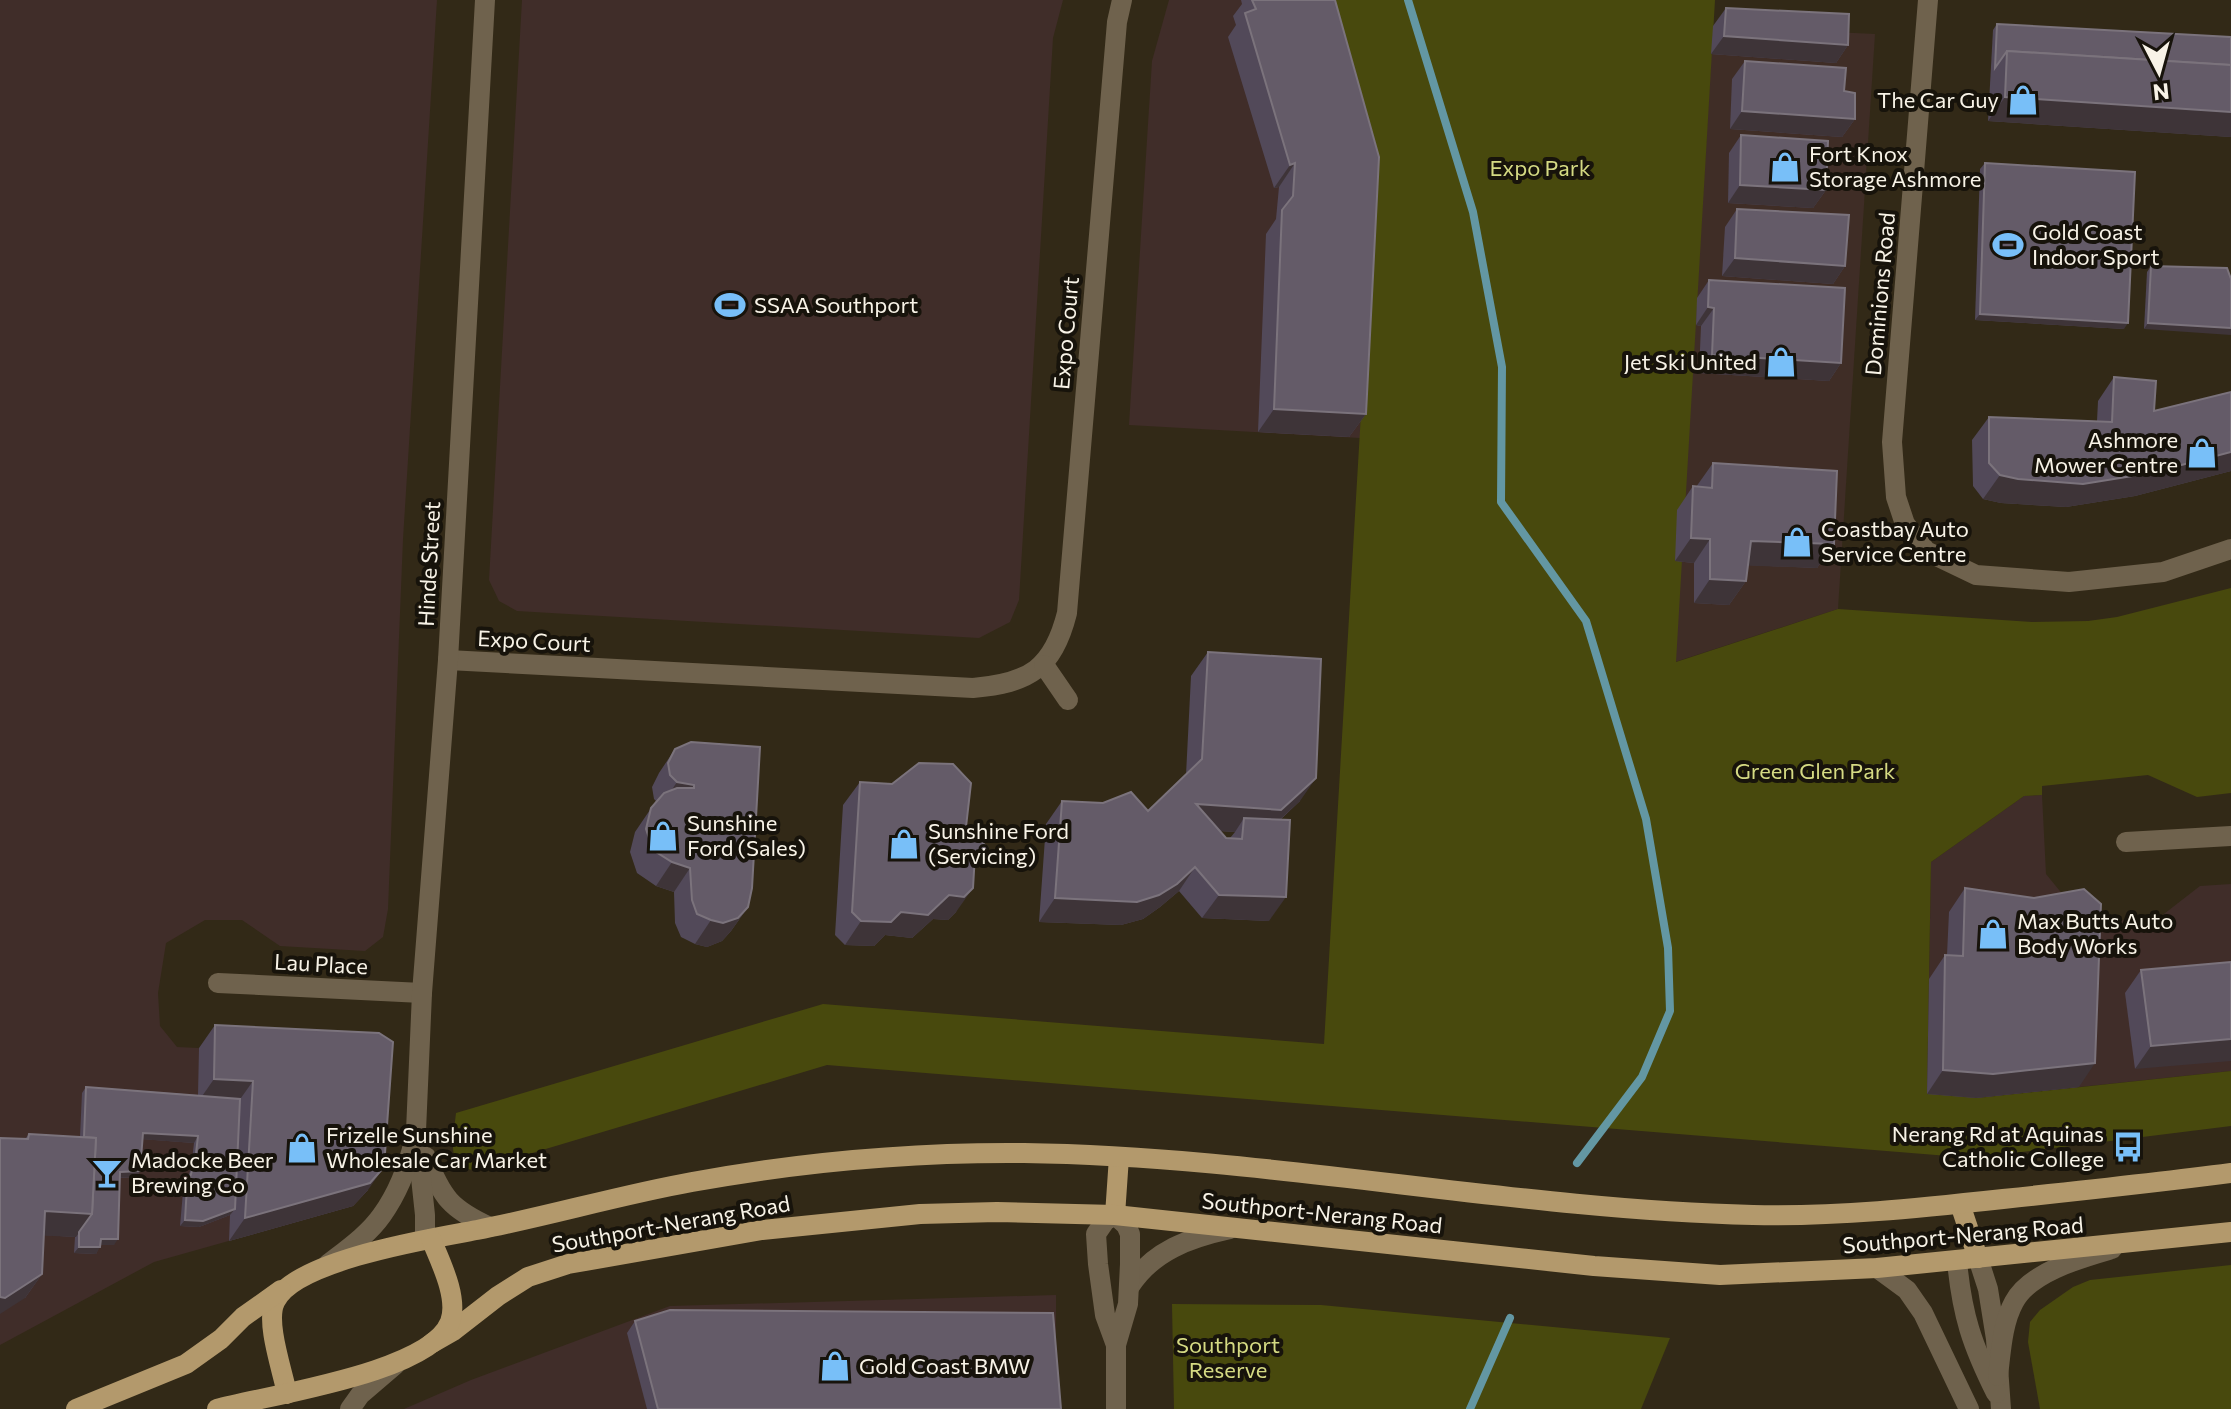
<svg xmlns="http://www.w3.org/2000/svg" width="2231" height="1409" viewBox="0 0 2231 1409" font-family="Commissioner,sans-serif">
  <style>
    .commercial { fill: #3f2d26 }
    .industrial { fill: #402d29 }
    .green { fill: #48490d }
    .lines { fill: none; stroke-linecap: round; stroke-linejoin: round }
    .stream { stroke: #6397a3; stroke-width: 8 }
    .minor { stroke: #6f624d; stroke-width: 20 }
    .major { stroke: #b3996c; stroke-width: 20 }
    .wall { fill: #524959; fill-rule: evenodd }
    .shaded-wall { fill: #3e3438 }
    .building { fill: #645b68; stroke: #7b737c; stroke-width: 2 }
    .labels { text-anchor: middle; stroke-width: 8; stroke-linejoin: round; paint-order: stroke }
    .poi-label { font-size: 22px; fill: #f8f3e7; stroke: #17130b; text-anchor: start }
    .park-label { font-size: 22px; fill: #d5da83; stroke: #17130b }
    .street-label { font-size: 22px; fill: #f8f3e7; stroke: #17130b }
  </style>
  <rect width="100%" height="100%" fill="#322917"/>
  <!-- commercial -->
  <polygon class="commercial" points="1713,26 1875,34 1838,609 1675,662"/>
  <!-- industrial -->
  <g class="industrial">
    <polygon points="0,0 437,0 403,539 388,909 383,937 365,951 280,946 242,920 205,920 166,943 158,993 160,1026 177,1047 362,1056 377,1066 368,1190 353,1206 154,1262 0,1345"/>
    <polygon points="522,0 1063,0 1053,38 1019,600 1010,622 979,638 517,611 499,601 489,580"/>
    <polygon points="1169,0 1325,0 1375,176 1360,438 1129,425 1152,61"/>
    <polygon points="2042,795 2046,874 2086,923 2160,917 2200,886 2231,884 2231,1071 1976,1098 1927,1094 1931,862 2024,796"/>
    <polygon points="1056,1295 1056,1409 404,1409 471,1380 670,1306"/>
  </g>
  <!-- green -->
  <g class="green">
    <path d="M 1316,0 L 1715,0 L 1676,662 L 1838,609 L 2032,622 L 2088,621 L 2117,617 L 2231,588 L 2231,793 L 2197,797 L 2148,775 L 2042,786 L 2042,795 L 2024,796 L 1931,862 L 1927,1093 L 1977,1098 L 2231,1071 L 2231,1126 L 1973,1158 L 827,1065 L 475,1170 C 444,1169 454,1135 456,1113 L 823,1004 L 1324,1044 L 1364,362 Z"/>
    <polygon points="2231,1265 2231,1409 2040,1409 2028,1342 2030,1322 2040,1310 2073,1287 2090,1280"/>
    <polygon points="1172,1304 1321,1305 1670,1338 1641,1409 1174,1409"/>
  </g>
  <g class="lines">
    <!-- stream -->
    <g class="stream">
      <polyline points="1408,0 1473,212 1502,367 1501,502 1586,621 1646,819 1668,948 1670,1011 1642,1077 1577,1163"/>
      <polyline points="1470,1409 1510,1318"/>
    </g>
    <!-- minor -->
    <g class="minor">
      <polyline points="1928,0 1892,442 1896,497 1905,524 1926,551 1976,575 2069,582 2163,572 2231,549"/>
      <path d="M 448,660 L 973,688 C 1029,683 1053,669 1067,613 L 1117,22 L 1122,0"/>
      <polyline points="1044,665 1068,700"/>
      <polyline points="2126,842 2231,836"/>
      <polyline points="218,983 422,993"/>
      <path d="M 426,1157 C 442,1198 451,1209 490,1227"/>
      <polyline points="425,1240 425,1215 416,1131 422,993 448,660 485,0"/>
      <polyline points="1978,1258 1988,1289 1996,1339 2001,1409"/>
      <path d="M 1957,1261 C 1962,1315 1972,1345 1996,1393"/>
      <path d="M 327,1265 C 346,1250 368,1235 382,1215 C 397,1194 408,1166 414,1141"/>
      <polyline points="1877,1268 1907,1290 1923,1313 1969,1409"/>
      <path d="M 1130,1286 C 1153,1251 1189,1238 1230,1229"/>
      <path d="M 1998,1376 C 2001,1352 2002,1324 2014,1302 C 2030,1272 2081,1258 2112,1249"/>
      <polyline points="350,1409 360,1395 395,1365"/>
      <polyline points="1116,1409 1116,1345 1128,1304 1130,1264 1130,1234 1126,1225 1115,1215 1105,1221 1096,1234 1098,1264 1105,1315 1116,1345"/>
    </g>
    <!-- major -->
    <g class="major">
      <polyline points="1960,1204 1978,1258"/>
      <polyline points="1115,1215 1119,1157"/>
      <polyline points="432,1343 453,1331 498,1296 528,1277 568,1264 762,1230 920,1214 997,1212 1115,1215 1594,1266 1720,1275 1877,1268 2231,1232"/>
      <path d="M 287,1394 C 283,1372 265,1322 275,1302 C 294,1260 434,1238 477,1230 C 549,1216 620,1195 692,1182 C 801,1162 913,1152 1024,1153 C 1268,1156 1509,1209 1753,1215 C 1836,1217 1920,1208 2003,1199 C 2079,1191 2155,1183 2231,1173"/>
      <polyline points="76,1409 186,1364 221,1339 243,1317 281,1290"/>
      <path d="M 217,1409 C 268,1395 430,1373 450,1322 C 459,1298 440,1261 431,1239"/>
    </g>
  </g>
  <!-- wall -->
  <g class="wall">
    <polygon points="1241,0 1335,0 1366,414 1349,437 1258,432 1266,234 1276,219 1279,187 1274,188 1228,37 1236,25 1233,16 1242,4"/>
    <polygon points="1726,8 1848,45 1836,63 1711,54 1713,26"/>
    <polygon points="1997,24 2231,37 2231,137 1988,121 1993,30"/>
    <polygon points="1745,61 1844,91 1855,119 1842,137 1730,129 1732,79"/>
    <polygon points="1741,135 1826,190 1813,208 1728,203 1729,153"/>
    <polygon points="1985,163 2124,329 1975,320 1980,169"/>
    <polygon points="1737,209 1845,266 1833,284 1722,276 1725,227"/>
    <polygon points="2151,266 2227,268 2144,329 2147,272"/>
    <polygon points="1709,280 1841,363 1829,381 1699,373 1701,326 1696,325 1697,298"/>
    <polygon points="2114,377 2154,411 2231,392 2231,471 2135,496 2066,507 2001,503 1983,499 1973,486 1972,440 1989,417 2097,421 2098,401"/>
    <polygon points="1713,463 1834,544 1817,568 1748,565 1746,581 1729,605 1694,603 1694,563 1675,561 1677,510 1693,486 1696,487"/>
    <path d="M 1208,652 L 1300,801 L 1280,820 L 1269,921 L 1202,918 L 1179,891 L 1160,907 L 1143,919 L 1121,925 L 1039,922 L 1046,824 L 1062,801 L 1148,811 L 1186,775 L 1191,676 ZM 1219,831 L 1235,832 L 1230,838 L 1226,838 Z"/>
    <polygon points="691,742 748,907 731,931 722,941 707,947 695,944 681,937 675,923 674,892 656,886 637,873 630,852 635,832 656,801 654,799 652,787 659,773 675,749"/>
    <polygon points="860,782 892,784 966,827 987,847 974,864 956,912 948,920 933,919 912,938 885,935 874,946 845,945 835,935 843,805"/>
    <polygon points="1965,888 2079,1087 1976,1098 1927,1094 1929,979 1945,955 1947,955 1949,912"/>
    <polygon points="2231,962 2135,1069 2125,993 2141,970"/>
    <polygon points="215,1025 368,1190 353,1206 229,1241 230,1215 199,1227 180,1226 183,1192 191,1168 194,1143 142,1139 140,1171 136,1177 120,1178 114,1245 100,1245 96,1254 74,1253 75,1237 44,1235 42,1274 25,1298 25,1139 29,1134 80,1137 82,1093 86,1087 198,1095 199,1048"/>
    <polygon points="635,1321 1061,1409 647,1409 627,1333"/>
  </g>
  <!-- shaded-wall -->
  <g class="shaded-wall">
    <polygon points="1724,36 1848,45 1836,63 1711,54"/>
    <polygon points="2005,97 2231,112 2231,137 1988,121"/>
    <polygon points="1742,111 1855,119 1842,137 1730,129"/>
    <polygon points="1295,163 1279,187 1274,188 1290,165"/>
    <polygon points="1740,185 1826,190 1813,208 1728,203"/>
    <polygon points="1735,258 1845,266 1833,284 1722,276"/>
    <polygon points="1708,307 1714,308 1701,326 1696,325"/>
    <polygon points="1980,314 2128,323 2124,329 1975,320"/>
    <polygon points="2148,323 2231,328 2231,335 2144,329"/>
    <polygon points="1712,355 1841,363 1829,381 1699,373"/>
    <polygon points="1274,409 1366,414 1349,437 1258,432"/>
    <polygon points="2231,452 2231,471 2135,496 2066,507 2001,503 1983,499 2000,475"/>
    <polygon points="1691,538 1710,539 1694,563 1675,561"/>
    <polygon points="1751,541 1834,544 1817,568 1734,565"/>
    <polygon points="1710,579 1746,581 1729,605 1694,603"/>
    <polygon points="1316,778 1300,801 1264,834 1244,818 1235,832 1179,828 1196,804"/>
    <polygon points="677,782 694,785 677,809 661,806"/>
    <polygon points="987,847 970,870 975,854"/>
    <polygon points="672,862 690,868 674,892 656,886"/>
    <polygon points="1195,867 1179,891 1160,907 1143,919 1121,925 1039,922 1055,898"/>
    <polygon points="973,888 956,912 948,920 933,919 912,938 885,935 874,946 845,945 861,921 901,912"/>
    <polygon points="1219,895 1286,897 1269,921 1202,918"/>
    <polygon points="748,907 731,931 722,941 707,947 695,944 711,920"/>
    <polygon points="2231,1039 2231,1061 2135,1069 2151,1046"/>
    <polygon points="2095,1063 2079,1087 1976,1098 1927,1094 1943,1070"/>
    <polygon points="214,1079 253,1081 236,1105 198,1102"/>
    <polygon points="143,1133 198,1136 194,1143 139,1139"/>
    <polygon points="384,1167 368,1190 353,1206 229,1241 245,1218"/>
    <polygon points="140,1171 136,1177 115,1178 120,1172"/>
    <polygon points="235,1209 230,1215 199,1227 180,1226 185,1220"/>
    <polygon points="45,1211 92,1214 76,1237 29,1235"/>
    <polygon points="101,1239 118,1239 114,1245 97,1245"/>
    <polygon points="79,1247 100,1247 96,1254 74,1253"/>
    <polygon points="42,1274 25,1298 0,1314 0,1297"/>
  </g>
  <!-- building -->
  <g class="building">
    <polygon points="1252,0 1335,0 1379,157 1366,414 1274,409 1282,210 1293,196 1295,163 1290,165 1245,13 1256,9"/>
    <polygon points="1726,8 1849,14 1848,45 1724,36"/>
    <polygon points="1997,24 2231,37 2231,65 2007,51 1995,68"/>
    <polygon points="2007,51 2231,65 2231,112 2005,97"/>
    <polygon points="1745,61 1846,68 1844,91 1855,93 1855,119 1742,111"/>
    <polygon points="1741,135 1828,141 1826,190 1740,185"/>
    <polygon points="1985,163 2135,172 2128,323 1980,314"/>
    <polygon points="1737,209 1849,215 1845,266 1735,258"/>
    <polygon points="2151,266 2227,268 2231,279 2231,328 2148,323"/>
    <polygon points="1709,280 1845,288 1841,363 1712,355 1714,308 1708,307"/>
    <polygon points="2114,377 2156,381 2154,411 2231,392 2231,452 2151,473 2083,484 2018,479 2000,475 1989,463 1989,417 2112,422"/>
    <polygon points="1713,463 1837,471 1834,544 1751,541 1746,581 1710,579 1710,539 1691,538 1693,486 1712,488"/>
    <polygon points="1208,652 1321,659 1316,778 1281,810 1196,804 1226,838 1242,839 1244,818 1290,820 1286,897 1219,895 1195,867 1177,884 1159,895 1137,902 1055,898 1062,801 1103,803 1131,792 1148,811 1202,759"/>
    <polygon points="691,742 760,747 752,888 748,907 738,918 723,923 711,920 697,914 692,900 690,868 672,862 653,850 646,829 651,808 664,793 677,788 694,788 694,785 677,782 670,775 668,763 675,749"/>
    <polygon points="919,763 953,764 971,783 966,827 987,847 975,854 973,888 964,897 949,895 928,915 901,912 891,922 861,921 852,912 860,782 892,784"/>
    <polygon points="1965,888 2034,898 2084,889 2101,904 2095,1063 1993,1074 1943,1070 1945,955 1963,956"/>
    <polygon points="2231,962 2231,1039 2151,1046 2141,970"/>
    <polygon points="215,1025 379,1033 393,1042 384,1167 370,1183 245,1218 253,1081 214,1079"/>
    <polygon points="86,1087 240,1099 235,1209 203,1221 185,1220 187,1186 195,1162 198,1136 143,1133 140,1171 120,1172 118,1239 101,1239 100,1247 79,1247 79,1232 92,1214 96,1138 84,1137"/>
    <polygon points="29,1134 96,1138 92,1214 45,1211 42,1274 5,1298 0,1297 0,1138 28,1139"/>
    <polygon points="670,1310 1053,1313 1061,1409 658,1409 635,1321"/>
  </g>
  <!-- icons -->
  <defs>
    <g id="shop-bare" transform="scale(2.4)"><path d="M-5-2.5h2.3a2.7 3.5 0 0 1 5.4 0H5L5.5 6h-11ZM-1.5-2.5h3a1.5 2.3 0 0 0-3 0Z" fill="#78bff8" stroke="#17130b" stroke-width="2.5" paint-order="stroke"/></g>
    <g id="stadium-bare" transform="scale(2.4)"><path d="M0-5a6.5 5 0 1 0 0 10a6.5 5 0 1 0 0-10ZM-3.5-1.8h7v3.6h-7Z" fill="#78bff8" stroke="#17130b" stroke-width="2.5" paint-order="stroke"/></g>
    <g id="bus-bare" transform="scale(2.4)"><path d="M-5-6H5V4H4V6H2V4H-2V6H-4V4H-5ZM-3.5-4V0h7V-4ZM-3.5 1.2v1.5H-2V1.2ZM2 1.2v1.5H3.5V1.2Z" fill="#78bff8" stroke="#17130b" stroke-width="2.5" paint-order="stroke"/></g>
    <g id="bar-bare" transform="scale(2.4)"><path d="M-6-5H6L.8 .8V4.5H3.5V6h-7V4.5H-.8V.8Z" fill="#78bff8" stroke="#17130b" stroke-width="2.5" paint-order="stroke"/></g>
  </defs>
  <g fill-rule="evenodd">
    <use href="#shop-bare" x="2023" y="100"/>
    <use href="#shop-bare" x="1785" y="167"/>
    <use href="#stadium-bare" x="2008" y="245"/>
    <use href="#stadium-bare" x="730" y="305"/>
    <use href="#shop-bare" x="1781" y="362"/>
    <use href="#shop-bare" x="2202" y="453"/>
    <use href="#shop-bare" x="1797" y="542"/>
    <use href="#shop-bare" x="663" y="836"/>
    <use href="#shop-bare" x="904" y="844"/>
    <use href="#shop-bare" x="1993" y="934"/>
    <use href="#bus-bare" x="2128" y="1147"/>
    <use href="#shop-bare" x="302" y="1148"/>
    <use href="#bar-bare" x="107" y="1173"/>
    <use href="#shop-bare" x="835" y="1366"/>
  </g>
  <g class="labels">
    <!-- poi labels -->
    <g class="poi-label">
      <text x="1999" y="108" text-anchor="end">The Car Guy</text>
      <text x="1809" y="162">Fort Knox<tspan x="1809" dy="25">Storage Ashmore</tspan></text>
      <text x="2032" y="240">Gold Coast<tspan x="2032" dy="25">Indoor Sport</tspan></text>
      <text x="754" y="313">SSAA Southport</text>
      <text x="1757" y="370" text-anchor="end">Jet Ski United</text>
      <text x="2178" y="448" text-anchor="end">Ashmore<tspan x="2178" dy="25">Mower Centre</tspan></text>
      <text x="1821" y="537">Coastbay Auto<tspan x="1821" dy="25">Service Centre</tspan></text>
      <text x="687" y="831">Sunshine<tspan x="687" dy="25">Ford (Sales)</tspan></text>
      <text x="928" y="839">Sunshine Ford<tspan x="928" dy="25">(Servicing)</tspan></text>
      <text x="2017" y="929">Max Butts Auto<tspan x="2017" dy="25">Body Works</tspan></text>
      <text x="2104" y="1142" text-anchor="end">Nerang Rd at Aquinas<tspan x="2104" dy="25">Catholic College</tspan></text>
      <text x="326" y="1143">Frizelle Sunshine<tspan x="326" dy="25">Wholesale Car Market</tspan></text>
      <text x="131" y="1168">Madocke Beer<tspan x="131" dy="25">Brewing Co</tspan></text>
      <text x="859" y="1374">Gold Coast BMW</text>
    </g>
    <!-- park labels -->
    <g class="park-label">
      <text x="1540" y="176">Expo Park</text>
      <text x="1815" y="779">Green Glen Park</text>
      <text x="1228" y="1353">Southport<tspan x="1228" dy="25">Reserve</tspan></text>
    </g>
    <!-- street labels -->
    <g class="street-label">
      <text transform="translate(1880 294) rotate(-85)" y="8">Dominions Road</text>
      <text transform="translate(1066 333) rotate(-85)" y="8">Expo Court</text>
      <text transform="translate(429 564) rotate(-87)" y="8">Hinde Street</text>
      <text transform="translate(534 641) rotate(3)" y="8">Expo Court</text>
      <text transform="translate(321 964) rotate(3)" y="8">Lau Place</text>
      <text transform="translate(1322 1213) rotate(6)" y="8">Southport-Nerang Road</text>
      <text transform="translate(671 1224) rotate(-10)" y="8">Southport-Nerang Road</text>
      <text transform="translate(1963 1235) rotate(-5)" y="8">Southport-Nerang Road</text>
    </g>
  </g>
  <!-- north arrow -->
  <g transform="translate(2159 72) rotate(174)" stroke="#17130b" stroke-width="6" paint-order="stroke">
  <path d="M0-6L14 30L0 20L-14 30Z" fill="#f8f3e7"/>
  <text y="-12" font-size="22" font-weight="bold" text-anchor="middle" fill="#f8f3e7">N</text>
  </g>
</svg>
